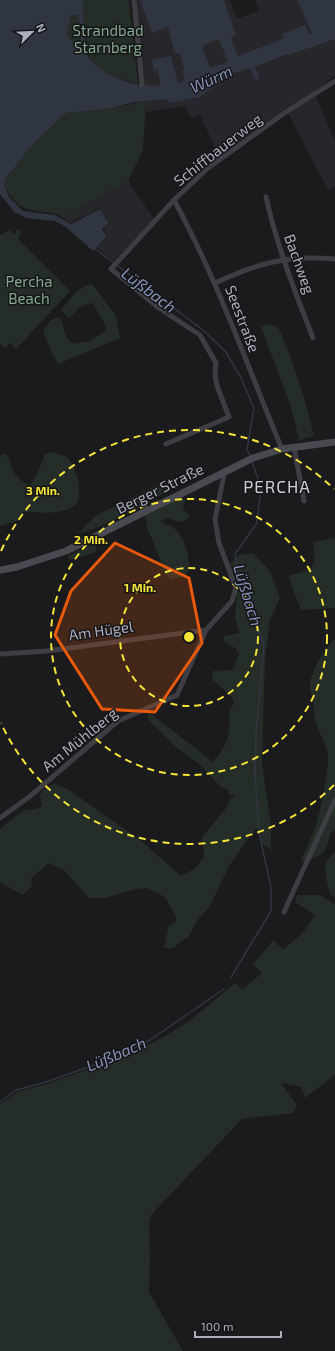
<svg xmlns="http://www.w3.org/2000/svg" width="335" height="1351" viewBox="0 0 335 1351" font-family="'Exo 2',sans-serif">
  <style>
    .built { fill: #27262a }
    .green { fill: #242d27 }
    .water { fill: #303542; fill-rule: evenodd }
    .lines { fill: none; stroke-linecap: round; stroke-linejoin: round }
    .stream { stroke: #303542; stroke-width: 1.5 }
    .minor { stroke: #3e3d44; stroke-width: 5 }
    .secondary { stroke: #494952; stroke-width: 7 }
    .marked { fill: #e8590c; fill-opacity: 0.2; stroke: #e8590c; stroke-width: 3; stroke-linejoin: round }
    .ring { fill: none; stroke: #f6e539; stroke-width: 2; stroke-dasharray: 7 5 }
    .labels { text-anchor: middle; stroke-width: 3; stroke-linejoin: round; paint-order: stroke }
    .park-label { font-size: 15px; fill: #84a88f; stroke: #161518 }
    .street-label { font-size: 15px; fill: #adaebd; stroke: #161518 }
    .water-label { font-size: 16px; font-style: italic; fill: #8493b8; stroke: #161518 }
    .quarter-label { font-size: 17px; letter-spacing: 1px; fill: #ceced8; stroke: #161518 }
    .centre { fill: #f6e539; stroke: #161518; stroke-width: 2 }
    .ring-label { font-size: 12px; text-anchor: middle; font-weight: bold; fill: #f6e539; stroke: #161518; stroke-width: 3; stroke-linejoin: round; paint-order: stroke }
  </style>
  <rect width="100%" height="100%" fill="#1b1b1d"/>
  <!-- built -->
  <g class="built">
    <polygon points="136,0 230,0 237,19 259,11 255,0 335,0 335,76 314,91 335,142 335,187 328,190 286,109 219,157 200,114 191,118 184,106 146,112"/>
    <polygon points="128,181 154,219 114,261 97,247 108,236 103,229 110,223 100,208 71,223 63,218"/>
  </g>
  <!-- green -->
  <g class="green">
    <path d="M 83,0 L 129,0 L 138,84 C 104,75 88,69 81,32 L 80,43 L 74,44 L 67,36 L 71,15 L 78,15 L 81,30 L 84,30 Z"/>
    <path d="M 146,101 L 143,150 L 128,181 L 63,218 C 57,213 52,213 44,212 C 22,210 15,205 4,185 L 6,178 L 33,144 L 66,113 L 108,109 Z"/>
    <polygon points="17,229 21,230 18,239 70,291 16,349 10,343 5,348 0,344 0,235 9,230 15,235"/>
    <polygon points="89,284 93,285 116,316 120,338 63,362 59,365 51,352 43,330 51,320 58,317 61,319 66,337 73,344 89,341 106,331 105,324 93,304 90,303 79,308 69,318 61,310 76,292"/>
    <path d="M 269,324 L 278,327 C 294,362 305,399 314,436 L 299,440 L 291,407 L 261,327 Z"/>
    <path d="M 53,452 C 57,454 65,455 68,458 C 76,465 84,496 76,504 C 64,516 39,512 24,512 L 18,521 L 0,526 L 0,458 L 2,455 L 6,454 C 11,459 10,463 12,469 C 15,475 24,484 30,485 L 37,474 L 45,454 Z"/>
    <path d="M 172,478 L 177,482 L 176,487 C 162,495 89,535 78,533 L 97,515 Z"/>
    <path d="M 182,496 L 185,500 L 183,508 L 189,516 L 187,520 L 178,522 L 169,518 L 160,521 C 163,523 166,524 169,525 C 184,532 190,556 189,571 L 185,576 L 172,580 L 167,577 L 147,527 L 145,516 Z"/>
    <path d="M 335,538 L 335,608 L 301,610 L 288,576 C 313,569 317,570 313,542 Z"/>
    <polygon points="97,542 96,552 69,560 68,556"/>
    <path d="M 253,553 L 270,571 L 280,598 L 270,620 L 265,658 L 262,763 L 271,827 L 271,850 L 261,843 L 258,829 L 255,829 L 229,866 L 210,906 L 196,922 L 189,936 L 173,948 L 164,948 L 169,925 L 176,922 L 176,917 L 165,897 L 147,888 L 136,889 L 105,898 L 89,898 L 64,870 L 48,863 L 31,879 L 32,887 L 22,895 L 0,882 L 0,829 C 9,823 14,816 24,811 C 31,808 34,811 42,806 L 40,795 L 46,787 L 54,784 L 66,788 L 139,839 L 181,876 C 189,873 203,864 204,854 C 204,849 202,843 202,837 L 227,807 L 230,799 L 235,797 L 234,795 L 230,796 L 228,790 L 221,787 L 198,763 L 176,747 L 149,721 L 147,716 L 150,713 L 213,762 C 221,753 228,742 229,730 C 231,717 226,715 234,703 L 232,697 L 212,679 L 213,671 L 233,670 L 239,654 L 236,649 L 223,640 L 224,636 L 239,633 L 235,617 L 238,585 L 230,563 L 239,555 Z"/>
    <path d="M 335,639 L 335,830 L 330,834 C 325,857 323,854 302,862 L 301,859 C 318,830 324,795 328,763 C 330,746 318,734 315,719 C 313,713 314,707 313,701 C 313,697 310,694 310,689 C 308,675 325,647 335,639 Z"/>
    <path d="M 335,852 L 335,898 L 329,892 C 327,875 319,865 335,852 Z"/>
    <polygon points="297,895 320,895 335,904 335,1075 305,1098 301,1087 281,1083 297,1105 293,1113 242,1119 151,1215 149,1224 150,1257 149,1292 183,1351 0,1351 0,1104 17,1092 50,1083 119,1058 149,1045 187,1023 235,983 243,989 262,973 253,965 273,940 283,949 302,934 315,915 295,902"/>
  </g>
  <!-- water -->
  <path class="water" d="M 0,0 L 83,0 L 84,30 L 81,31 L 78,15 L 71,15 L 67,36 L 74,44 L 80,43 L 81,31 L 84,31 C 84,36 83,42 84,47 C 91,74 136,89 161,85 L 157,69 L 154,70 L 152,60 L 171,56 L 178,83 L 185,81 L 182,70 L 184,69 L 180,53 L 175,54 L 168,27 L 152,33 L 140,0 L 224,0 L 236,35 L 231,37 L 238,56 L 283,39 L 282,34 L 305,25 L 309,34 L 312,33 L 297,0 L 335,0 L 335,39 L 288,55 L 287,54 L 255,67 L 259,79 L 255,80 L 250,68 L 230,74 L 200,97 L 169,103 L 168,99 L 135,102 L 108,109 L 66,113 L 33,144 L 6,178 L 4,185 L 9,197 L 23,211 L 55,215 L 71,224 L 100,209 L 109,223 L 102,229 L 107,236 L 93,251 L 66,227 L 55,221 L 27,218 L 14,212 L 0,194 ZM 219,39 L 228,62 L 210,68 L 202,46 Z"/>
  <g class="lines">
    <!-- stream -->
    <g class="stream">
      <polyline points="94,248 203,330 226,352 240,376 254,408 247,449 250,456"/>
      <polyline points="231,977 271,911 271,887 259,833 255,774 256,733 264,645 237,569 235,554 257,523 261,488 252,461"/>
      <polyline points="0,1102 16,1090 43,1083 117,1057 150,1040 224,989"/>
    </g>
    <!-- minor -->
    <g class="minor">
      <polyline points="134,0 142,85"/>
      <path d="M 266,197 C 277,246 295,292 313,338"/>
      <path d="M 174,200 C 217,279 247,365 282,449"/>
      <path d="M 215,283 C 258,263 287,255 335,259"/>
      <polyline points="166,444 229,417 217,386 215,375 216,363 200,335 159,308 111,269 174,200 208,168 283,114 335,81"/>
      <polyline points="294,447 304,501"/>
      <polyline points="0,654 47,651 206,630"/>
      <polyline points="0,818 29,797 118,721 177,695 206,630 232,601 236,588 219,543 215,519 225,470"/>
      <polyline points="284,912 335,800"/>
    </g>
    <!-- secondary -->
    <polyline class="secondary" points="0,570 17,567 66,551 253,458 282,449 335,442"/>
  </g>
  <!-- marked area -->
  <path class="marked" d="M 115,543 L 189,578 L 202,643 L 155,712 L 102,709 L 55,635 L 71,591 Z"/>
  <!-- distance rings -->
  <g class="ring">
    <circle cx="189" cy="637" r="69"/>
    <circle cx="189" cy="637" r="138"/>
    <path d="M334 785A207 207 0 0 1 1 723M1 551A207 207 0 0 1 334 489"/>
  </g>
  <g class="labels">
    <!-- park labels -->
    <g class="park-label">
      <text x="108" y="36">Strandbad<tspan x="108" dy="17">Starnberg</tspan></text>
      <text x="29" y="287">Percha<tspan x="29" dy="17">Beach</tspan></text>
    </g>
    <!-- street labels -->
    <g class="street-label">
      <text transform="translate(218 150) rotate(-38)" y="5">Schiffbauerweg</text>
      <text transform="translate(299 264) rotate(70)" y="5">Bachweg</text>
      <text transform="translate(242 319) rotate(69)" y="5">Seestraße</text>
      <text transform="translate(160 489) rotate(-26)" y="5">Berger Straße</text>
      <text transform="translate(101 631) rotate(-8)" y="5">Am Hügel</text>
      <text transform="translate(80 740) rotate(-39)" y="5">Am Mühlberg</text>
    </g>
    <!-- water labels -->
    <g class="water-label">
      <text transform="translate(211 79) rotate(-25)" y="6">Würm</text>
      <text transform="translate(149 290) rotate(37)" y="6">Lüßbach</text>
      <text transform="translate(248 595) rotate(73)" y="6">Lüßbach</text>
      <text transform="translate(116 1054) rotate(-23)" y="6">Lüßbach</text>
    </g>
    <!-- quarter labels -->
    <g class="quarter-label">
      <text x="277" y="493">PERCHA</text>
    </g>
  </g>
  <circle cx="189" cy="637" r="6" class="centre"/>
  <g class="ring-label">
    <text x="43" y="495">3 Min.</text>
    <text x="91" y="544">2 Min.</text>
    <text x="140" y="592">1 Min.</text>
  </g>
  <!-- north arrow -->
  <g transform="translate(32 32) rotate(66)" stroke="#161518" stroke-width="3" paint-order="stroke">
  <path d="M0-3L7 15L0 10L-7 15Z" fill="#adaebd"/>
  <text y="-6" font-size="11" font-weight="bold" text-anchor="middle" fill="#adaebd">N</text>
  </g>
  <!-- scale -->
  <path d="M195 1331v6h86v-6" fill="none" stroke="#adaebd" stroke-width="2"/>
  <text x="201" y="1331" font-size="12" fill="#adaebd" stroke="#161518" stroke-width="3" paint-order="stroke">100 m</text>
</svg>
